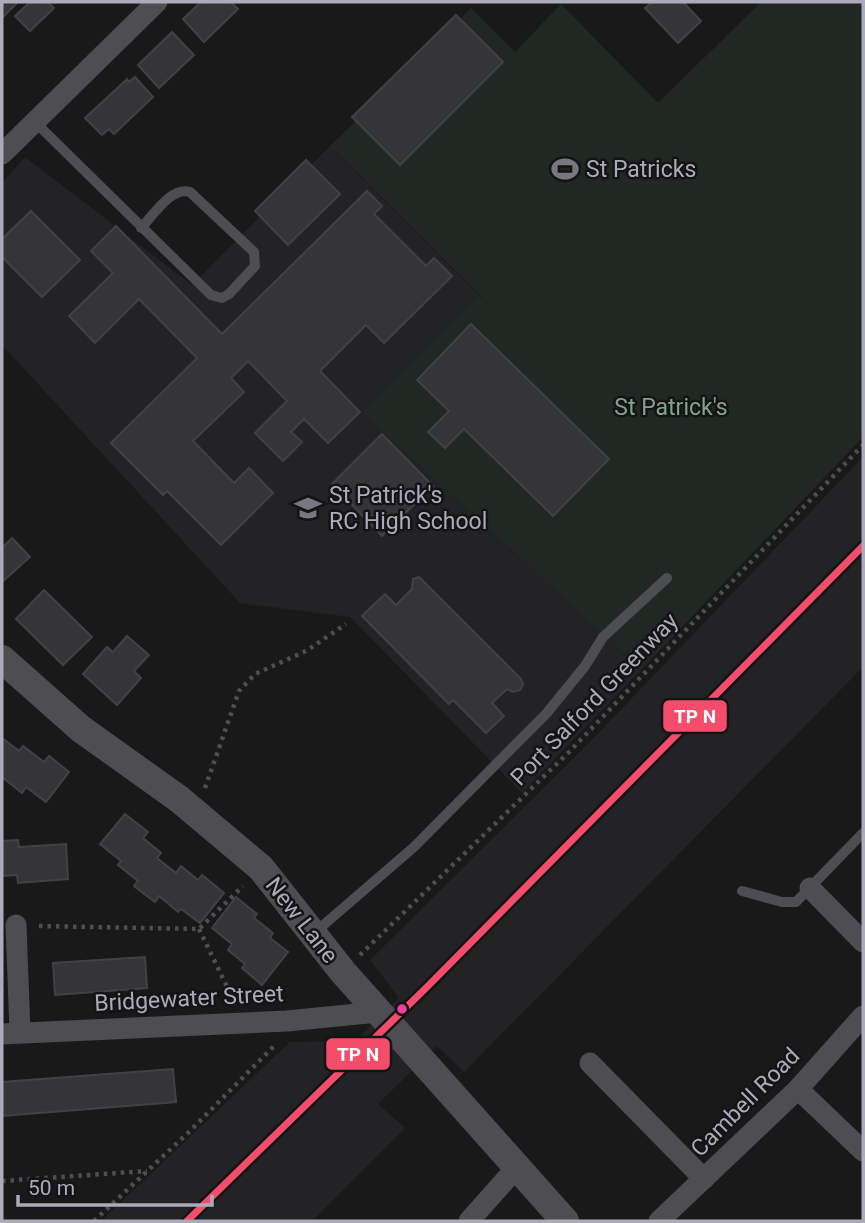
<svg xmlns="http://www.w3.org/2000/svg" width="865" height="1223" viewBox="0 0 865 1223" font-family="Roboto,sans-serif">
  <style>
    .built { fill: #232325 }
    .green { fill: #212823 }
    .building { fill: #353537; stroke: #424145; stroke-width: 2 }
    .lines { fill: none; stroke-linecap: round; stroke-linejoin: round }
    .path { stroke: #4f4f53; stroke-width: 4.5; stroke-dasharray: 3.5 5; stroke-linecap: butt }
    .service { stroke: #4d4d52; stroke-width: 10 }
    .minor { stroke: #4d4d52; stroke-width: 21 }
    .tertiary { stroke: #4d4d52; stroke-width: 28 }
    .rail-1-casing { stroke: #141315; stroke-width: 12 }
    .rail-1 { stroke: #f44d6c; stroke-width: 7 }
    .bus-dot { fill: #f240a1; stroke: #141315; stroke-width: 2.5 }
    .labels { text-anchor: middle; stroke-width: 5; stroke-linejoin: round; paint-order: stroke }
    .poi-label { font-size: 23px; fill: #ababb9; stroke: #141315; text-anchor: start }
    .park-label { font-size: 23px; fill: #83a38e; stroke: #141315 }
    .street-label { font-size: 23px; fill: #ababb9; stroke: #141315 }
    .line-badge { stroke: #141315; stroke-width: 2.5 }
    .badge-label { font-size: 19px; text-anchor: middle; font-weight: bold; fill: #fff }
  </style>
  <rect width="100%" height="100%" fill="#191919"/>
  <!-- built -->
  <g class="built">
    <polygon points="330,146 479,295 362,413 641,670 522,793 350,617 240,603 2,345 2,183 25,157 192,285"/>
    <polygon points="863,457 863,667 464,1072 437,1046 378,1104 405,1128 312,1221 101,1221 290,1042 355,1041 399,998 370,960 587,745"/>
  </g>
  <!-- green -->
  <polygon class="green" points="761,2 863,2 863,437 641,670 362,413 479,295 489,304 330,146 471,8 515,52 561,4 658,103"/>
  <!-- building -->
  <g class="building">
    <polygon points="2,2 18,2 2,18"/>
    <polygon points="30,2 48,2 54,8 30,31 15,16"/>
    <polygon points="201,2 231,2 238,9 204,42 183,19"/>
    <polygon points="652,2 683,2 701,21 678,43 645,8"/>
    <polygon points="456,15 503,62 400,165 352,117"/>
    <polygon points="172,32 194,55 159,88 138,65"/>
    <polygon points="135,77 153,97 114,134 109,129 102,135 85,118 127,79 129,82"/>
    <polygon points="306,160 340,194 288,245 255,211"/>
    <polygon points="367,191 382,206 374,214 426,266 434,258 452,276 384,343 366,325 320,371 360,412 328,443 304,419 291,432 302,442 283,461 255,433 287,401 248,361 231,378 244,392 193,441 234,483 249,468 273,493 221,545 167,491 163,495 111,443 197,358 139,299 95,343 69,316 113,273 91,251 116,226 222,334"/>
    <polygon points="31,211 80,260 42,297 2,257 2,239"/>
    <polygon points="471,324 609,459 553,516 464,429 445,448 428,432 449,411 417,380"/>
    <polygon points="382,434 433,486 382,536 332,484"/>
    <polygon points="12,538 30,557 2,582 2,548"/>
    <polygon points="419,577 521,679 523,685 520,690 513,692 507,689 492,703 504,716 486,733 453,700 449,704 362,616 385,594 396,605 412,589 413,579"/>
    <polygon points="44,590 92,637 63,665 16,619"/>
    <polygon points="127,636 149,655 134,671 141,678 117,705 83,674 107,647 113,652"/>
    <polygon points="2,738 19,751 23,746 44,762 49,756 69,772 46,802 26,787 22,793 2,777"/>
    <polygon points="125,814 148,832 143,838 161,853 157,858 176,873 181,866 198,880 202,875 224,893 200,923 181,909 178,912 159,896 155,902 134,886 138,881 118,865 121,861 100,844"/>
    <polygon points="18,840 19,847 66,844 68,879 18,883 17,875 2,876 2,841"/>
    <polygon points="236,897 257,914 254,918 273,933 270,938 288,952 262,985 242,968 245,964 228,950 232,944 212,928"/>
    <polygon points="145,957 147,988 55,995 53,963"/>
    <polygon points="173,1069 176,1102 2,1116 2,1082"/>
  </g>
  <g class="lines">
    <!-- path -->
    <g class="path">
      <polyline points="205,788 239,691 255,674 306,651 346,624"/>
      <polyline points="39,926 199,929 243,886"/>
      <polyline points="199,929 234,1001"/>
      <polyline points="360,955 569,752 863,445"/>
      <polyline points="2,1181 147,1171"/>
      <polyline points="94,1221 190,1131 274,1046"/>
    </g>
    <!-- service -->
    <g class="service">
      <path d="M 35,122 L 211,295 L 222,298 L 229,294 L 255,266 L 254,252 L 190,192 C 171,186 153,216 141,228"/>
      <polyline points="742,891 782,902 796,902 863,833"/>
      <polyline points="313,934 414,847 514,746 546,714 585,666 603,637 667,578"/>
    </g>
    <!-- minor -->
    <g class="minor">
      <polyline points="2,154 157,2"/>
      <polyline points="810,888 863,942"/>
      <polyline points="16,925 20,1032"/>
      <polyline points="2,1034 287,1021 378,1012"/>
      <polyline points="590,1063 704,1179"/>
      <polyline points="798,1089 863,1151"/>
      <polyline points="469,1221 517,1167"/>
      <polyline points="659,1221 798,1089 863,1016"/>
    </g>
    <!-- tertiary -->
    <polyline class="tertiary" points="2,659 81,729 179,799 261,868 343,972 565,1221"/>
    <!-- rail-1 casing -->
    <g class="rail-1-casing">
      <polyline id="rail-1" points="187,1221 427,987 863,546"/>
    </g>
    <!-- rail-1 -->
    <use href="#rail-1" class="rail-1"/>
  </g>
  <!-- icons -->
  <defs>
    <g id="stadium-bare" transform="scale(2.1)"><path d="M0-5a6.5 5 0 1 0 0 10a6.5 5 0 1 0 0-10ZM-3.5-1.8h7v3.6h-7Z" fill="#787881" stroke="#141315" stroke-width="2.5" paint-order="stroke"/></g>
    <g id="school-bare" transform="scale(2.1)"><path d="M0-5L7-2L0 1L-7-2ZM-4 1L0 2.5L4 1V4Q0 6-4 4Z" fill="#787881" stroke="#141315" stroke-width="2.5" paint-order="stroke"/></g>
  </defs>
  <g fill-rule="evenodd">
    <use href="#stadium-bare" x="565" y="169"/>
    <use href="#school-bare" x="308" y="508"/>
  </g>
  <!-- markers -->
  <circle class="bus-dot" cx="402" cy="1009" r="6"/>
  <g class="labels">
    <!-- poi labels -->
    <g class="poi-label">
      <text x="586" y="177">St Patricks</text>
      <text x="329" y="503">St Patrick's<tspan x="329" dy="26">RC High School</tspan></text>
    </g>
    <!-- park labels -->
    <g class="park-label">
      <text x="671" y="415">St Patrick's</text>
    </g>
    <!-- street labels -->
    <g class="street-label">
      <text transform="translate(594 699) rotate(-46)" y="8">Port Salford Greenway</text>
      <text transform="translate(302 920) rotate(52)" y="8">New Lane</text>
      <text transform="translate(189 998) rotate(-3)" y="8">Bridgewater Street</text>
      <text transform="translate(745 1102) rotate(-45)" y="8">Cambell Road</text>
    </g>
  </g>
  <g class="line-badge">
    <rect x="662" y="699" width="66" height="34" rx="7" fill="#f44d6c"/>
    <rect x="325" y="1037" width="66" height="34" rx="7" fill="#f44d6c"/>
  </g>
  <g class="badge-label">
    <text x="695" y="723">TP N</text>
    <text x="358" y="1061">TP N</text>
  </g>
  <!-- border -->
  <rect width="865" height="1223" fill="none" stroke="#ababb9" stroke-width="7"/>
  <!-- scale -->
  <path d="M18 1195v10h194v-10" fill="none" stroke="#ababb9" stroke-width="3.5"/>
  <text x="28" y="1195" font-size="21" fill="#ababb9" stroke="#141315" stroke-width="5" paint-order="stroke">50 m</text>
</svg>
